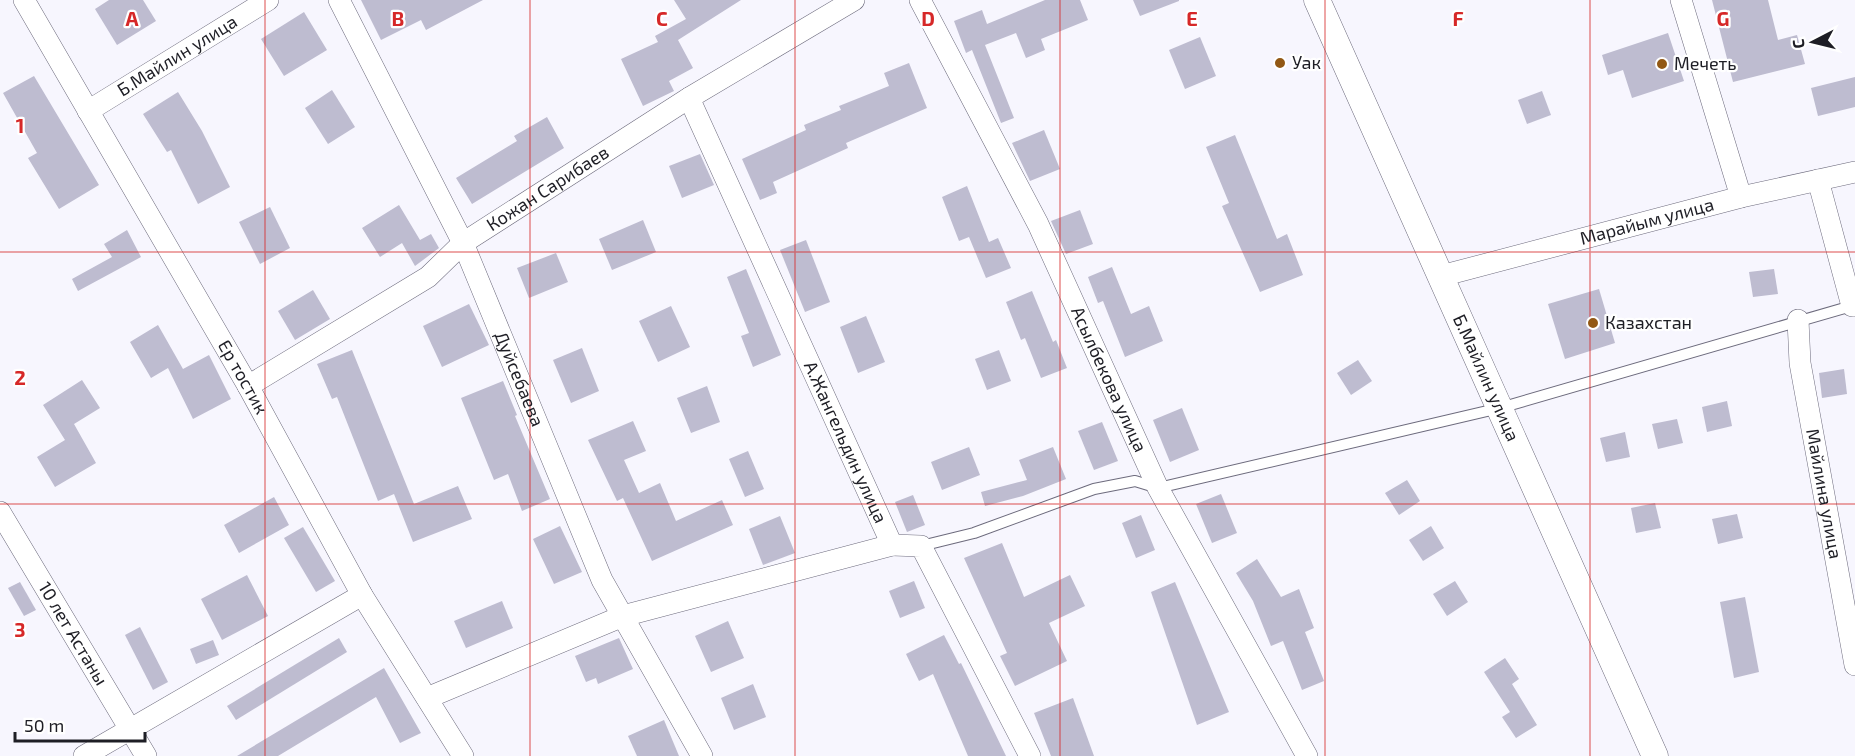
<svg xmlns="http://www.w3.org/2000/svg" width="1855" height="756" viewBox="0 0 1855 756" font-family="'Exo 2',sans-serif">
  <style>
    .building { fill: #bebcd0 }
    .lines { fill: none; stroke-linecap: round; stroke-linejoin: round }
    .service-casing { stroke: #6d6b7d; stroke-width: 12 }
    .minor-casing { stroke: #6d6b7d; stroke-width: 22 }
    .tertiary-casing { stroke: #6d6b7d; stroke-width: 27 }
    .service { stroke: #fff; stroke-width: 10 }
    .minor { stroke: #fff; stroke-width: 21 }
    .tertiary { stroke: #fff; stroke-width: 26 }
    .grid { fill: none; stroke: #d62828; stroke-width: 1.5; stroke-opacity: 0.55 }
    .poi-dot { fill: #925814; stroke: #fff; stroke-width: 2 }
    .labels { text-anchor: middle; stroke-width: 4.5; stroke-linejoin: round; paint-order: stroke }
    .street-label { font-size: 18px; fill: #1e1e25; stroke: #fff }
    .poi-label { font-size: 18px; fill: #1e1e25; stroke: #fff; text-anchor: start }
    .grid-label { font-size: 20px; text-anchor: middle; font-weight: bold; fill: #d62828; stroke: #fff; stroke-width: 4.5; stroke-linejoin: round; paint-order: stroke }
  </style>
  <rect width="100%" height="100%" fill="#f7f6fe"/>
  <!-- building -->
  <g class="building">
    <polygon points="109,0 143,0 156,21 117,45 95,9"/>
    <polygon points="361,0 483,0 426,30 421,20 381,40"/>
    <polygon points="674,0 741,0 678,40 693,68 669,81 674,91 643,106 621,59 658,42 655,36 686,19"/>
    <polygon points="1045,0 1080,0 1088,20 1041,39 1045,50 1026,58 1016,33 985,45 1014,118 1001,123 972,50 966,53 954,21 982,10 987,24"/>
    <polygon points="1133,0 1179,0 1179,1 1140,16"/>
    <polygon points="1712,0 1768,0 1778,40 1797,35 1805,64 1733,82"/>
    <polygon points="304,12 327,50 284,76 261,39"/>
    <polygon points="1668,33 1684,81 1632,98 1623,70 1608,75 1602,55"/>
    <polygon points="1200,37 1216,76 1185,89 1169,50"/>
    <polygon points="909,63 927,108 846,143 848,148 773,182 777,193 760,200 742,159 806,130 804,125 841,110 839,106 889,86 884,73"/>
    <polygon points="34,76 99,185 59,209 28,158 37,153 3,93"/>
    <polygon points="1855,77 1855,107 1818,116 1811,88"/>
    <polygon points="332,90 355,127 328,144 305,108"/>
    <polygon points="1542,91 1551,115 1527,124 1518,100"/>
    <polygon points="178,92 202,131 230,187 198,204 171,150 167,152 143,114"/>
    <polygon points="547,117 564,148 472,204 456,178 517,141 514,136"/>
    <polygon points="1044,130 1060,169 1030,181 1012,143"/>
    <polygon points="1235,135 1277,239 1287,234 1303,275 1260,292 1222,206 1229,203 1206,147"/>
    <polygon points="700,154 714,185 682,198 669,166"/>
    <polygon points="967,186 989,242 998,238 1011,268 986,278 969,237 959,241 942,197"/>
    <polygon points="399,205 420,240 431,234 439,248 415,266 402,243 380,257 362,228"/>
    <polygon points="270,207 290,248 260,264 239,222"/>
    <polygon points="1080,210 1093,244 1066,254 1051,221"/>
    <polygon points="643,220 656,252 612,270 599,239"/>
    <polygon points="127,230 141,257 78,291 72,279 112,257 104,244"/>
    <polygon points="806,240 830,302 805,312 780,250"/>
    <polygon points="556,253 568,282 529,298 517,268"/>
    <polygon points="1112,267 1131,314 1149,306 1163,341 1125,357 1103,301 1098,303 1088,277"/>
    <polygon points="746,269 781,355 753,367 741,336 749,333 727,277"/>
    <polygon points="1774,269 1778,294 1753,297 1749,272"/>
    <polygon points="1599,289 1615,343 1565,359 1548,304"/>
    <polygon points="313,290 330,319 295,340 278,311"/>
    <polygon points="1032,291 1053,342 1056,340 1067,368 1041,378 1025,338 1021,340 1006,302"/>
    <polygon points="469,304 489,345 442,367 423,326"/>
    <polygon points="671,306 690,347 658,362 639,321"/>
    <polygon points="866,316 885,362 858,373 840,327"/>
    <polygon points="158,325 183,369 209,355 231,399 193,419 168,368 151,378 130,342"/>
    <polygon points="582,348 599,391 571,403 553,360"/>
    <polygon points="352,350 414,504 458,486 472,519 413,542 394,494 378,501 337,397 332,399 317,364"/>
    <polygon points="999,350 1011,381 987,390 975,359"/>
    <polygon points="1358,360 1372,381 1351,395 1337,373"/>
    <polygon points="1844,369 1847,394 1822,398 1819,373"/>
    <polygon points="82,380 100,408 74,424 96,463 55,487 37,457 65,440 43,405"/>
    <polygon points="503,381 517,415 515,416 550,499 522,511 508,474 494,480 461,398"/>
    <polygon points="707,386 720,422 691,433 677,398"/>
    <polygon points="1727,401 1732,426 1707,432 1702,407"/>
    <polygon points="1182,408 1199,450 1170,462 1153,420"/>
    <polygon points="1677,419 1683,443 1658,449 1652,424"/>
    <polygon points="633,421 646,451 624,460 639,493 660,483 676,521 722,500 733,525 652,561 623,498 617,501 588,440"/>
    <polygon points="1102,422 1118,461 1094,470 1078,431"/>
    <polygon points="1625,432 1630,457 1606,462 1600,438"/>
    <polygon points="969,447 980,475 942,490 931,462"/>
    <polygon points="1053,447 1066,479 1023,496 985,506 981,492 1027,480 1019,460"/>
    <polygon points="748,451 764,489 745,497 729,459"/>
    <polygon points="1407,480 1420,501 1399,515 1385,493"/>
    <polygon points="1221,494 1237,533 1212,543 1196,504"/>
    <polygon points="913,495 925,525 907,532 895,502"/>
    <polygon points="274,497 289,525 239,553 224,525"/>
    <polygon points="1655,503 1661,528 1636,533 1631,508"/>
    <polygon points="1737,514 1743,538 1718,544 1712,519"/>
    <polygon points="1141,515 1155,550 1136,558 1122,523"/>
    <polygon points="780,516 795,553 763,565 749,529"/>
    <polygon points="560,526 582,572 554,584 533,539"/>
    <polygon points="1431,526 1444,548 1423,561 1409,540"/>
    <polygon points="303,527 335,581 316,592 284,538"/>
    <polygon points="1002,543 1024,597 1070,575 1085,606 1049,623 1067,661 1015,686 1000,656 1007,653 964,558"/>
    <polygon points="1257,559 1281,597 1299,589 1314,628 1305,632 1324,681 1302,690 1283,641 1271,646 1253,601 1236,573"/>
    <polygon points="247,575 268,616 222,640 201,599"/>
    <polygon points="914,581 925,608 900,618 889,591"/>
    <polygon points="1455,581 1468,602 1447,616 1433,594"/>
    <polygon points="20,582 36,610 24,616 8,588"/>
    <polygon points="1175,582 1229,712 1197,725 1151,592"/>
    <polygon points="1745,597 1759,672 1734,678 1720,602"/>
    <polygon points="502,601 513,628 466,648 454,621"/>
    <polygon points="728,621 744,658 711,672 695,636"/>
    <polygon points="140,627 168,682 153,690 125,635"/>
    <polygon points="944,635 959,664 961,663 1006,756 968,756 933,674 919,681 906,654"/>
    <polygon points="339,638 347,652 236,720 227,706"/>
    <polygon points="619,638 633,669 598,684 596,678 586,682 575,656"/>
    <polygon points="213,640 219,655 196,664 190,649"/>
    <polygon points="1505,658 1519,679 1512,684 1537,725 1516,738 1502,717 1510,712 1484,672"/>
    <polygon points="384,668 421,733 400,743 376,697 278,756 237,756"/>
    <polygon points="753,684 766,717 734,730 721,698"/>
    <polygon points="1073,698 1094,756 1051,756 1034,713"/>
    <polygon points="664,720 679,756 637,756 628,736"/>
  </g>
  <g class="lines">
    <!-- service casing -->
    <g class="service-casing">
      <polyline id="service" points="921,546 974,533 1094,489 1135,481 1158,488 1500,408 1855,305"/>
    </g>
    <!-- minor casing -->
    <g class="minor-casing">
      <g id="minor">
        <path id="s1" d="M 24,0 L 248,386 L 362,595 L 463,756"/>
        <path id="s2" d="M 339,0 L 463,243 L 602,580 L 702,756"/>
        <path id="s3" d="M 920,0 L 1038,224 L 1158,488 L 1307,756"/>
        <polyline points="1681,0 1741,197"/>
        <path id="s4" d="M 689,98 L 892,545 L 921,546 L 1030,756"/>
        <path id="s5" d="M 88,111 L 268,0"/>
        <polyline points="1818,180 1852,306"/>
        <path id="s6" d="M 1441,276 L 1741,197 L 1855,172"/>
        <path id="s7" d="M 1798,320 L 1800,363 L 1855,665"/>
        <path id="s8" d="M 248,386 L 428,277 L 463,243 L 689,98 L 854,0"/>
        <path id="s9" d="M 0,512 L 146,756"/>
        <polyline points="427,698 623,616 892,545"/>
        <polyline points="84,756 362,595"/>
      </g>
    </g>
    <!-- tertiary casing -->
    <g class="tertiary-casing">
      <g id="tertiary">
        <path id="s10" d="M 1317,0 L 1655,756"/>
      </g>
    </g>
    <!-- service -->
    <use href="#service" class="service"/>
    <!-- minor -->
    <use href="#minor" class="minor"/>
    <!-- tertiary -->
    <use href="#tertiary" class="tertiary"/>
  </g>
  <!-- grid -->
  <path class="grid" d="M 265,0 L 265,756M 530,0 L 530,756M 795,0 L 795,756M 1060,0 L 1060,756M 1325,0 L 1325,756M 1590,0 L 1590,756M 0,252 L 1855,252M 0,504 L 1855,504"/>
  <!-- markers -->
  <g class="poi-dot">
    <circle cx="1280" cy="63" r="6"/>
    <circle cx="1662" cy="64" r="6"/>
    <circle cx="1593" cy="323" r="6"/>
  </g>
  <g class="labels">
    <!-- street labels -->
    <g class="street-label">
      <text dy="6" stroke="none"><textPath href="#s5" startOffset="105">Б.Майлин улица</textPath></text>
      <text dy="6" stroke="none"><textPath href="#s8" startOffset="360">Кожан Сарибаев</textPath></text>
      <text dy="6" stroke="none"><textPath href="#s6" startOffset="213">Марайым улица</textPath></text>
      <text dy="6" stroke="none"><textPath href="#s1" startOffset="436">Ер тостик</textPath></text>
      <text dy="6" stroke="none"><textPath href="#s10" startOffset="414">Б.Майлин улица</textPath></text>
      <text dy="6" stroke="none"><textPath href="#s2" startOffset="420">Дуйсебаева</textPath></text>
      <text dy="6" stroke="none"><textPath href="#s3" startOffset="424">Асылбекова улица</textPath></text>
      <text dy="6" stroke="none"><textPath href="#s4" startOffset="378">А.Жангельдин улица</textPath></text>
      <text dy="6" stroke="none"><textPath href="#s7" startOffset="176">Майлина улица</textPath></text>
      <text dy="6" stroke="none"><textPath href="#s9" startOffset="142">10 лет Астаны</textPath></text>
    </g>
    <!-- poi labels -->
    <g class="poi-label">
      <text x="1292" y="69">Уак</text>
      <text x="1674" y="70">Мечеть</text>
      <text x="1605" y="329">Казахстан</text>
    </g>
  </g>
  <g class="grid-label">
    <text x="132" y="26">A</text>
    <text x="398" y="26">B</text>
    <text x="662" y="26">C</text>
    <text x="928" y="26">D</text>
    <text x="1192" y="26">E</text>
    <text x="1458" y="26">F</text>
    <text x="1723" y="26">G</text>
    <text x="20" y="133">1</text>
    <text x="20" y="385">2</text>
    <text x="20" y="637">3</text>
  </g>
  <!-- north arrow -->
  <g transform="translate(1813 42) rotate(263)" stroke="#ffffff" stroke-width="4.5" paint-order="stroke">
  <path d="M0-4.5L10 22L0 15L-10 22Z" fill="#1e1e25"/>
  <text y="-9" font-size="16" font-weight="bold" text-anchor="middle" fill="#1e1e25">С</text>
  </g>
  <!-- scale -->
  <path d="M15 732v9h130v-9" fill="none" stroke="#1e1e25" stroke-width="3"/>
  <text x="24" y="732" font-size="18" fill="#1e1e25" stroke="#ffffff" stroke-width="4.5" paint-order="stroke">50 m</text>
</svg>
